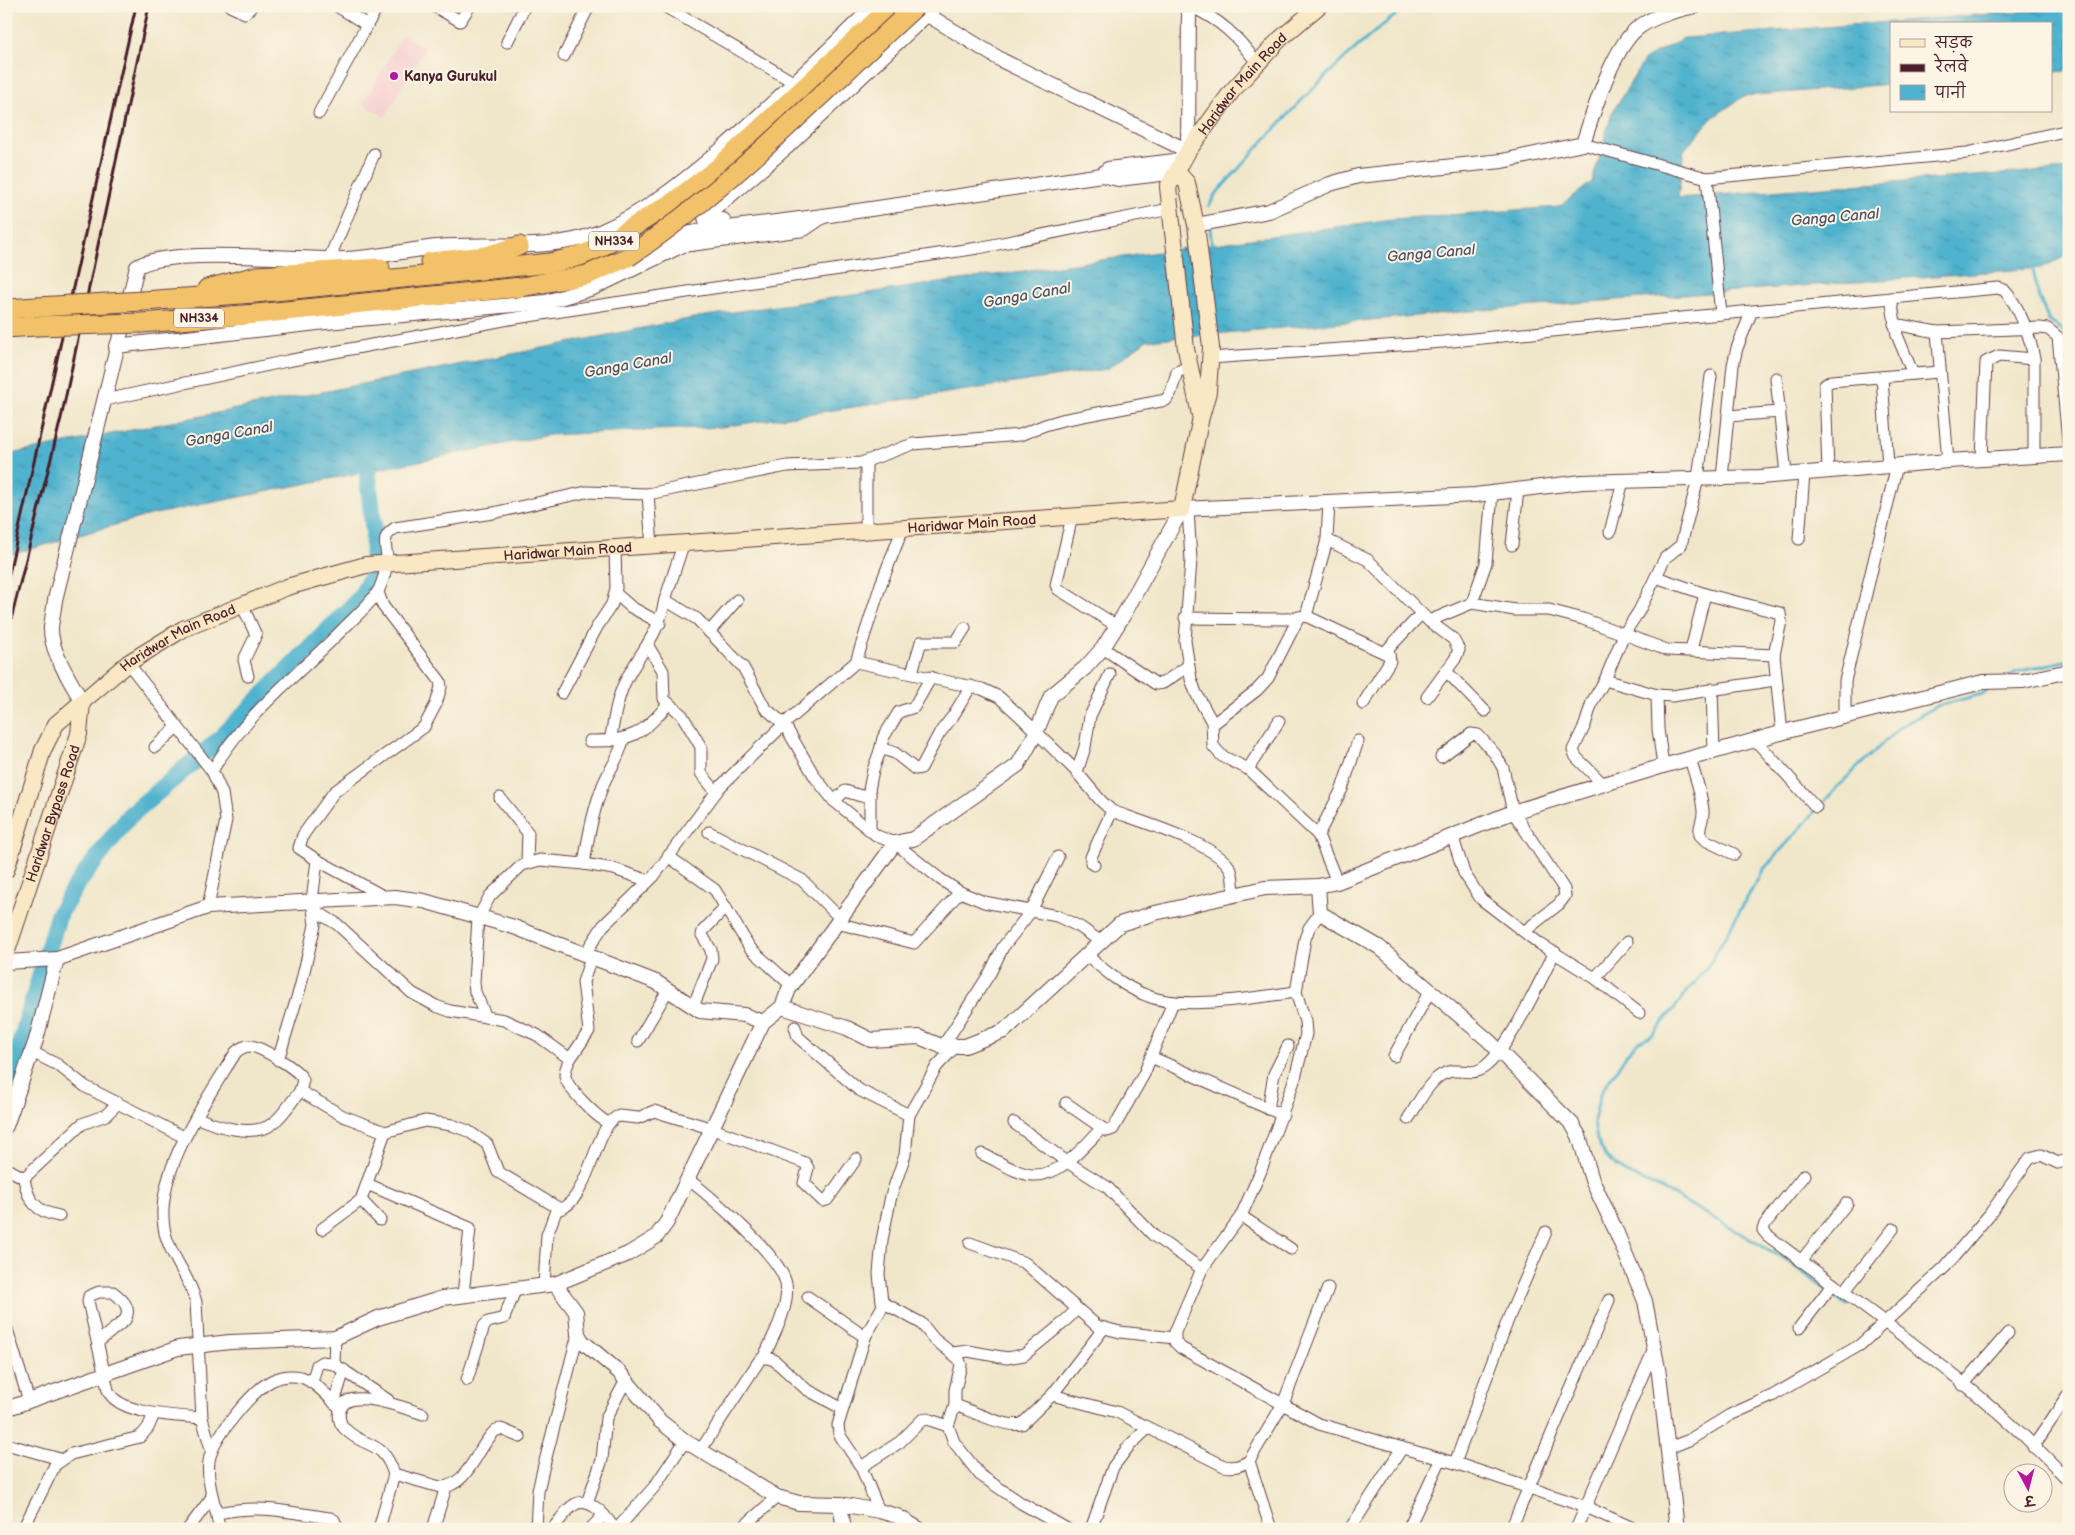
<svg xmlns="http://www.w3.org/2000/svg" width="2075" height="1535" viewBox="0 0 2075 1535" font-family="'Balsamiq Sans','Playpen Sans Deva',sans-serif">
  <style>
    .built { fill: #f7cfd1 }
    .water { fill: url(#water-ripples); stroke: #4c687c }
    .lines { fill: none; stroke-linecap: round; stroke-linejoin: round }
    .stream { stroke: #4fb2ce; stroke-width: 3 }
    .river { stroke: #4fb2ce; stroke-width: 18 }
    .minor-casing { stroke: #633d43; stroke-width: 13 }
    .tertiary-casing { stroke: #633d43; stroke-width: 16 }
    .secondary-casing { stroke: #633d43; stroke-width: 18 }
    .trunk-casing { stroke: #633d43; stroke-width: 21 }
    .minor { stroke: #fff; stroke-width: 11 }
    .tertiary { stroke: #fff; stroke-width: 14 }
    .secondary { stroke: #fae7c3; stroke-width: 16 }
    .trunk { stroke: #f2c26a; stroke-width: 19 }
    .rail { stroke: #4a1f2b; stroke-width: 3 }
    .trunk-bridge-casing { stroke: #633d43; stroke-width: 21; stroke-linecap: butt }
    .trunk-bridge { stroke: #f2c26a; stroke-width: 19 }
    .poi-dot { fill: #b5179e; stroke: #fcf5e5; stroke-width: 2 }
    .labels { text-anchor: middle; stroke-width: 4; stroke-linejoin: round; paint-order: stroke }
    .shield { fill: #fcf5e5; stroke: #7f5f63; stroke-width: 1 }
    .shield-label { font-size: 12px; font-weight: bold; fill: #4a1f2b }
    .poi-label { font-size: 14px; font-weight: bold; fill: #4a1f2b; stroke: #fcf5e5; text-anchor: start }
    .street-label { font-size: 14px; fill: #4a1f2b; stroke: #fcf5e5 }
    .water-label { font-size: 15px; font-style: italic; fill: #4c5264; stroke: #fcf5e5 }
  </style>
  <defs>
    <pattern id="water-ripples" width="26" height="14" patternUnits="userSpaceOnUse" patternTransform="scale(1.25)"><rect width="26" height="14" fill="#4fb2ce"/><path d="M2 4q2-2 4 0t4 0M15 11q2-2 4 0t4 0" fill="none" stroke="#4490a7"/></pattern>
  </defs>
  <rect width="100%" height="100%" fill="#fcf5e5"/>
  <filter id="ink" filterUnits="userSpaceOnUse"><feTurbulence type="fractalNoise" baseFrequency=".02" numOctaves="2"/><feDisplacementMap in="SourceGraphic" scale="10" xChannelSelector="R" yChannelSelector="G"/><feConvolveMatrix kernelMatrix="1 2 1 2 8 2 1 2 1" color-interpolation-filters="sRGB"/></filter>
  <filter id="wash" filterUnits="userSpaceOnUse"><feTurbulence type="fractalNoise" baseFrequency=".0096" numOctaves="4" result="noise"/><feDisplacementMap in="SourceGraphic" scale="20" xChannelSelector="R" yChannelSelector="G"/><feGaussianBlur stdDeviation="1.12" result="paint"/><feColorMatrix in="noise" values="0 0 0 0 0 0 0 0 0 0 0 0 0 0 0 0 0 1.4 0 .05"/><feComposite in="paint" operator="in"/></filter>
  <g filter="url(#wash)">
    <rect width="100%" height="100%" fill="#f0e7cb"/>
    <!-- built -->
    <polygon class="built" points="403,35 425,48 385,117 363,104"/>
    <!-- water -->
    <polygon class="water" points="2069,8 2069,71 2051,72 2051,24 1891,24 1891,84 1744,96 1712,118 1684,150 1678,198 2069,169 2069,255 2040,268 1471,311 1147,340 1107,369 721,427 549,435 150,515 6,556 6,455 698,317 1392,219 1559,207 1592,182 1612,113 1645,59 1684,38"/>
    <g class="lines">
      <!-- stream -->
      <g class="stream">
        <path d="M 1209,206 L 1215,195 C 1273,130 1337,57 1408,6"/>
        <polyline points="1210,228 1212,247"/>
        <polyline points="2032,265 2039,297 2049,321 2069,334"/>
        <polyline points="2010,676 2016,672 2069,660"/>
        <polyline points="1847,1305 1783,1258 1668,1192 1626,1173 1606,1157 1597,1140 1594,1121 1600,1094 1627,1054 1638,1042 1654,1034 1710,963 1763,870 1838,786 1900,727 1937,706 1982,694 1992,687"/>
      </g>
      <!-- river -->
      <polyline class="river" points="6,1093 58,916 75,887 129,816 219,740 361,597 373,574 374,532 365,448"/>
    </g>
  </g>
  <g filter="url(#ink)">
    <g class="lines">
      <!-- minor casing -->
      <g class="minor-casing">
        <g id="minor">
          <polyline points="230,6 245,13 252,6"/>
          <polyline points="337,6 367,25 378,6"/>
          <polyline points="434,6 460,21 470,6"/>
          <polyline points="664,6 795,83"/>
          <path d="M 1189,6 C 1220,19 1238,37 1257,63"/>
          <polyline points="507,42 525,6"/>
          <polyline points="564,56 589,6"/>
          <polyline points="319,113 367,25"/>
          <polyline points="1707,178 1967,153 2069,130"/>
          <polyline points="329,259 374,154"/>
          <polyline points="1891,298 1897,335 1913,374"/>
          <path d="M 1721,314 L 1998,288 L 2004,290 C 2020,307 2030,336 2034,359 L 2034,457"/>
          <polyline points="1894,324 1937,332 2040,328 2048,329 2058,337 2069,451"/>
          <polyline points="1937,332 1948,461"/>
          <polyline points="1210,358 1443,342 1721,314 1707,178 1583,144"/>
          <polyline points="1882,377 1888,466"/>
          <polyline points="1776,378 1786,474"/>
          <polyline points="105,400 287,361 509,319 978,248 1170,209"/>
          <polyline points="1728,416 1780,412"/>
          <polyline points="1982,459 1986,362 1999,356 2034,359"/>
          <polyline points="1828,471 1825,385 1831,381 1939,372"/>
          <polyline points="1722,478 1733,365 1737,348 1751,313"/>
          <polyline points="648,494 652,547"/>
          <polyline points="1329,502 1327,540 1368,560 1429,621 1472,603 1486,563 1492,493"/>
          <polyline points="1188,509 1191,560 1185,641 1191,679 1196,693 1212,722 1213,746 1222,756 1248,769 1318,835 1337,882"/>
          <polyline points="1072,517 1056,585 1058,589 1117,626"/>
          <polyline points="866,531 866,462"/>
          <polyline points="1610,532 1623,481"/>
          <polyline points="1799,539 1804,473"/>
          <polyline points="683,545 665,600 697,619 743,667 765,708 784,724 815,777 834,801 877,836 895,843 940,879 960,892 984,902 1057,916 1080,927 1101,942"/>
          <polyline points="1512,545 1518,490"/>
          <polyline points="1656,577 1705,594 1780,613 1781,621 1774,655 1782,733"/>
          <polyline points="615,593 631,607 660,623"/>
          <polyline points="1472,603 1515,610 1549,610 1583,619 1667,650 1774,655"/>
          <polyline points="242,605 256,635 244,660 248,676"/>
          <polyline points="1306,616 1389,655"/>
          <polyline points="1185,618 1287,619 1306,616 1327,540"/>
          <polyline points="709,632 737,600"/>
          <polyline points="648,646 663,671 664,699 682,715 701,747 701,773 716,792"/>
          <polyline points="1103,648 1156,684 1163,683 1188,666"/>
          <polyline points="1691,650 1705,594"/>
          <path d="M 856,662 L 982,689 L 999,697 L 1021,717 L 1074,769 L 1101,801 L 1112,811 C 1139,821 1216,844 1230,868 C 1234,876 1233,886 1234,895"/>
          <polyline points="128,663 212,771 222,793 226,820 208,907"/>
          <polyline points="1446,671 1485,711"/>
          <polyline points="912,672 921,642 956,642 965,628"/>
          <polyline points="1605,680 1624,634 1639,611 1665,558 1681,545 1698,479 1711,376"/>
          <polyline points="1712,689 1714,753"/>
          <polyline points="562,693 597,627 612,604 616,588 615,549"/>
          <polyline points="1657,695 1672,696 1775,680"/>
          <polyline points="1427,697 1455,659 1459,650 1453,639 1429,621"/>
          <polyline points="1363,704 1390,661 1388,649 1421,614"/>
          <polyline points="1845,717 1845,681 1897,465"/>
          <polyline points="1213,724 1257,690 1268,678 1299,617"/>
          <path d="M 589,741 C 628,742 643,735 668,704"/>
          <path d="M 610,741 C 614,722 616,700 625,682 C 641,650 657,639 665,600"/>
          <polyline points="1756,741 1816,807"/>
          <polyline points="155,747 177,727"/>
          <polyline points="880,751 883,738 899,712 914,707 931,677"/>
          <polyline points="1441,757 1471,734 1478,735 1495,754 1503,768 1513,812 1564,889 1565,896 1559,904 1525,931"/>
          <path d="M 1690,759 C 1695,776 1702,794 1703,811 C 1704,820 1698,826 1700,835 L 1705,840 L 1734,854"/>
          <polyline points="1248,769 1279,721"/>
          <path d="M 212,771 C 244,715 298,675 343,629 C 354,618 368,606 377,593 C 381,587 385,573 387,565 C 389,549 378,539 395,528 L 493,513 L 586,492 L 648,494 L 787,466 L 861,463 L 913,444 L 1020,435 L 1045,425 L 1062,420 L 1166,400 L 1171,392 L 1177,372 L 1190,366"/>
          <polyline points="1077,772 1085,747 1090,716 1110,674"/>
          <polyline points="1603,784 1576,757 1573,750 1585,725 1592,702 1605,680 1657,695 1658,729 1663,766"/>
          <polyline points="870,793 870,831"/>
          <polyline points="500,798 528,833 527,862"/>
          <polyline points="834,801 845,791 861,796 868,795 873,770 880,751 883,749 895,753 915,769 921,768 939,734 953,716 971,686"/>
          <polyline points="709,832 802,880 840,918"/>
          <polyline points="1318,835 1342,789 1358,741"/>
          <polyline points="1452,835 1464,873 1481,899 1540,944 1595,978 1639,1013"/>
          <polyline points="668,856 715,890 750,948 792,986"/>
          <polyline points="317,860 383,896"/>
          <path d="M 584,864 C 588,837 593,810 603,785 C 610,768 619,759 623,740"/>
          <polyline points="1094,865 1091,863 1091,857 1112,811"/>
          <path d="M 314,910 L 337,924 L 412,993 L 436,1006 L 450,1011 L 504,1020 L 537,1035 L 570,1059 C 568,1063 565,1070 565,1075 C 565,1087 597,1117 608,1123"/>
          <polyline points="1320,913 1309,928 1305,939 1296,992 1305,1021 1306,1034 1295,1078 1260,1173 1241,1216 1202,1269 1175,1332 1175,1342 1181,1348 1319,1424 1455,1463 1586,1507 1635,1529"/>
          <polyline points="837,923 914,943 960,892"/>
          <polyline points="584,955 603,926 654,876 720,787 784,724 856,662 881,584 903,528"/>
          <path d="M 1088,956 C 1106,972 1124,987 1148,996 C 1185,1011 1256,997 1296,992"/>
          <polyline points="1595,978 1627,942"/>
          <polyline points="693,1007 712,959 711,950 702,935 703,931 726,907"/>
          <polyline points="486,1017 475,992 474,982 478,918 490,896 522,865 540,860 584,864 614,869 649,881"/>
          <polyline points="795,1027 798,1037 859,1090 909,1115"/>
          <polyline points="638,1041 668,990"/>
          <polyline points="943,1046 990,973 1003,947 1031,911 1058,857"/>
          <polyline points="32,1052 58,1065 86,1087 184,1137"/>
          <polyline points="1394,1056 1430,991"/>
          <polyline points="1151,1057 1283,1115"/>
          <polyline points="570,1059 589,1031 583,982 591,958"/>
          <polyline points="278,1060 300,988 315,925 312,901 317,860 299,848 303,835 334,792 424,727 436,704 441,687 440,681 383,606 378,592"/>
          <polyline points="1066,1103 1102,1128"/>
          <polyline points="1268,1109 1274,1074 1288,1046"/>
          <path d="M 196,1117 C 215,1126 253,1138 272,1124 C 283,1116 291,1102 300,1091"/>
          <path d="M 1408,1119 C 1419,1103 1431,1073 1453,1071 C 1463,1070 1473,1075 1483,1068 C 1509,1050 1539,982 1555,952"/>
          <polyline points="1014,1123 1067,1162 1107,1187 1154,1236 1202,1269"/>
          <path d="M 982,1154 C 997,1160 1016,1174 1032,1175 C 1061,1177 1084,1146 1102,1128 L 1107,1131 L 1113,1129 L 1144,1074 L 1173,1002"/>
          <polyline points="6,1168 24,1178"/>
          <path d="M 1804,1175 L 1765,1224 L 1763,1230 L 1767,1235 C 1870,1313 1981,1386 2069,1481"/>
          <path d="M 688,1179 C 711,1197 782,1257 786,1284 C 790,1307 773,1336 764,1357"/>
          <polyline points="367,1184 470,1228 463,1295"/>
          <polyline points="361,1200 380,1220"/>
          <path d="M 59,1216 C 36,1212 27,1200 24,1178 L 82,1124 L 106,1115 L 118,1103"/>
          <polyline points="1241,1216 1291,1249"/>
          <polyline points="322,1229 361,1200 385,1132"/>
          <polyline points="970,1243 1025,1263 1097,1326 1120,1332 1174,1338"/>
          <polyline points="1801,1261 1847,1203"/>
          <polyline points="544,1286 547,1235 557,1208"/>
          <polyline points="1844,1292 1893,1229"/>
          <polyline points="808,1297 865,1337"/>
          <polyline points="6,1326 29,1401"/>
          <polyline points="1799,1328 1833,1284"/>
          <path d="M 98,1342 L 125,1320 C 132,1308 123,1300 113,1292 L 99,1292 L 89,1296 L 88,1301 L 108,1390 C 117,1415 179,1416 202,1418"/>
          <polyline points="953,1353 968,1351 1007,1358 1024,1355 1062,1324 1077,1309"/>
          <polyline points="334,1364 388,1400"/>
          <polyline points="467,1380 484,1326 488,1322 504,1318 516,1288"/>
          <polyline points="312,1382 317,1365 322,1362 334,1364 335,1338"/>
          <polyline points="1963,1385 2008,1333"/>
          <path d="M 1052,1395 L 1117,1412 L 1224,1466 C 1234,1468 1240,1466 1249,1461 L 1283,1404 L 1328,1288"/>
          <polyline points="334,1403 344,1370"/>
          <polyline points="955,1405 955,1390 961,1365 959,1359 934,1339 921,1323 882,1302 879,1274 882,1240 891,1196 905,1155 909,1115 937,1066 956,1046"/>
          <path d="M 423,1414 C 407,1409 345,1384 340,1411 C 338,1418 340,1424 345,1429 C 366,1450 382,1438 394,1474 L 440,1487 C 469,1487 477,1446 496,1430 L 501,1429 L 520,1437"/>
          <polyline points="6,1444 60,1459"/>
          <polyline points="2033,1447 2069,1394"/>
          <polyline points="1669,1448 1689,1440 1730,1415 1772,1396 1860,1345 1945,1267 1989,1215 2030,1158 2041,1155 2058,1163 2069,1159"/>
          <path d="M 211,1449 L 202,1418 L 196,1302 C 190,1277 171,1258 165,1233 C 151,1175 208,1098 236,1052 C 241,1048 244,1046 250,1046 C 261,1047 300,1070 303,1080 L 300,1091 L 343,1116 L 385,1132 L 425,1121 L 452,1125 L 468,1131 L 487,1144 L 498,1172 L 560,1209 C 589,1201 596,1121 619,1116 L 638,1118 L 654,1111 L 713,1129 L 805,1163 L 808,1168 L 804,1183 L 823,1201 L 827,1200 L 856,1159"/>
          <polyline points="700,1451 759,1361 764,1357 774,1360 806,1389 841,1408"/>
          <polyline points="1249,1461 1271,1529"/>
          <polyline points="1455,1463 1509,1317 1546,1232"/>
          <polyline points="861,1467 900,1442 922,1420 927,1419 948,1426"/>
          <polyline points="587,1503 602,1460 606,1418 626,1380"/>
          <polyline points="879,1511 861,1467 839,1434 838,1425 865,1337 884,1304"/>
          <path d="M 218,1513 C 260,1504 288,1512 330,1518 L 334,1520 L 338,1529"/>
          <polyline points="23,1529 55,1465 71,1454 140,1437 148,1428 154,1414"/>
          <polyline points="188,1529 212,1497"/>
          <path d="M 219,1529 C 217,1506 206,1485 209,1461 C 212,1439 252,1391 271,1381 C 281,1376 291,1375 301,1377 C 316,1382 329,1398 340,1408"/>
          <polyline points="379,1529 394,1474"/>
          <polyline points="433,1529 446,1487"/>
          <polyline points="536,1529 538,1491 543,1469 578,1334"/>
          <path d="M 552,1529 C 558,1523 562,1516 568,1510 C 586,1490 604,1514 615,1529"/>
          <polyline points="590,1529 604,1515"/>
          <polyline points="617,1529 655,1486 685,1441"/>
          <polyline points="741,1529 777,1497"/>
          <path d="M 1067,1529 L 1021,1503 L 980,1475 L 954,1442 L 948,1426 L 955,1405 C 972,1411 1005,1428 1022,1424 L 1052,1395 L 1104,1328"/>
          <polyline points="1091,1529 1113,1467 1129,1446 1148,1428"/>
          <polyline points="1350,1529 1402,1448"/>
          <polyline points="1408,1529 1441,1459"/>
          <polyline points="1511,1529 1609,1300"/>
          <polyline points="1576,1529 1654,1349"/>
        </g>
      </g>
      <!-- tertiary casing -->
      <g class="tertiary-casing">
        <g id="tertiary">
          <polyline points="913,6 1003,61 1188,151 1189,6"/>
          <polyline points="1102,175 1108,169 1183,160"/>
          <polyline points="723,220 706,221 705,217 787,147 936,6"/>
          <path d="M 1196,225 L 1269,211 L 1330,184 L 1358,176 L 1502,161 L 1583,144 C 1593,113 1613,46 1639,27 C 1656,15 1677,10 1696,6"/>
          <polyline points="645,251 686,234 696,232 823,216 1102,175 1118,179 1177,172"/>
          <polyline points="116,346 326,322 546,302 593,288 683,245 804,229 823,216"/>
          <path d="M 82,702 C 71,681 50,652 51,627 C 52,618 54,609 55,600 L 137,267 C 166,246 304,261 346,259 C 376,258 407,250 437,247 C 490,242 549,253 600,232 C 647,212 685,180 723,148 C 775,103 824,54 874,6"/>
          <polyline points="1318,886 1320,913 1379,947 1488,1040 1572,1124 1579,1136 1592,1180 1616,1231 1645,1301 1659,1374 1677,1529"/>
          <polyline points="6,962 57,959 208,907 395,897 424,901 514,927 656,982 700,1011 744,1015 763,1022"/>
          <polyline points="782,1007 847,1028 871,1040 919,1037 941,1046 965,1046 1004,1031 1120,924 1155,913 1265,888 1318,886 1337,882 1513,812 1663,766 1795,729 1983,682 2023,681 2069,671"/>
          <polyline points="6,1126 36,1040 57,959"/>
          <polyline points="555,1284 576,1312 578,1334 582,1341 619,1372 660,1421 685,1441 777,1497 799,1503 840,1504 879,1511 897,1516 919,1529"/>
          <polyline points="6,1409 178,1348 230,1342 335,1338 378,1318 443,1298 555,1284 628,1254 656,1237 667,1222 763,1022 782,1007 789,989 895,843 913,839 1018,765 1036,733 1051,696 1085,668 1103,648 1123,616 1182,509 1475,495 1582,482 1760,477 1948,461 2069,454"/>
          <polyline points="840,1504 844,1529"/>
        </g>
      </g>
      <!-- secondary casing -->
      <g class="secondary-casing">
        <g id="secondary">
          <path id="s1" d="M 1200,415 L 1186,349 L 1168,187 L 1188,151 L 1232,91 L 1280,39 L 1319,6"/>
          <path id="s2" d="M 6,870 L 43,750 L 56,724 L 128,663 L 183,629 L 287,587 L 366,565 L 1182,509 L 1201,417 L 1208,392 L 1211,347 L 1196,225 L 1187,183 L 1177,172"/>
          <path id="s3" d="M 6,954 L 79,734 L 82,702"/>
        </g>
      </g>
      <!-- trunk casing -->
      <g class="trunk-casing">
        <g id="trunk">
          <polyline points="430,262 486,256 519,246"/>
          <polyline points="207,289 257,276 380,268"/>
          <polyline points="143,301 255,293 550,263 580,256 601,247 676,200 719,167 892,6"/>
          <polyline points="6,309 37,307"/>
          <polyline points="142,323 256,314 521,287 587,275 628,257"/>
          <polyline points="6,328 35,326"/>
        </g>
      </g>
      <!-- minor -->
      <use href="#minor" class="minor"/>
      <!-- tertiary -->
      <use href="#tertiary" class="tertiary"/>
      <!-- secondary -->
      <use href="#secondary" class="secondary"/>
      <!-- trunk -->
      <use href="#trunk" class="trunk"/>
      <!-- rail -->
      <g class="rail">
        <polyline points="6,587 136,6"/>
        <polyline points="6,640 62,414 149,6"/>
      </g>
      <!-- trunk-bridge casing -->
      <g class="trunk-bridge-casing">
        <g id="trunk-bridge">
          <path d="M 628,257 C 734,185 822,92 916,6"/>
          <polyline points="37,307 143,301"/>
          <polyline points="35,326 142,323"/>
        </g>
      </g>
      <!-- trunk-bridge -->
      <use href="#trunk-bridge" class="trunk-bridge"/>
    </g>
  </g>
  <!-- markers -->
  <circle class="poi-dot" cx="394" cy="76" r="5"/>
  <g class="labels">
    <!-- shield labels -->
    <g class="shield">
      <rect x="589" y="231.5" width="50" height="19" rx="4"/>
      <rect x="174" y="308.5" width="50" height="19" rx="4"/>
    </g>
    <g class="shield-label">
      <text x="614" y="245">NH334</text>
      <text x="199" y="322">NH334</text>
    </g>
    <!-- poi labels -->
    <g class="poi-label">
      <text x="404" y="81">Kanya Gurukul</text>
    </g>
    <!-- street labels -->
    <g class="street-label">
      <text dy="5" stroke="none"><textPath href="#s1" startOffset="358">Haridwar Main Road</textPath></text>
      <text dy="5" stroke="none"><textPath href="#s2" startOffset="1115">Haridwar Main Road</textPath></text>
      <text dy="5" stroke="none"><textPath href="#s2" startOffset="710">Haridwar Main Road</textPath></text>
      <text dy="5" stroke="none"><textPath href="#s2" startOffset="305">Haridwar Main Road</textPath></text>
      <text dy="5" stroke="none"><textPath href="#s3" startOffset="148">Haridwar Bypass Road</textPath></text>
    </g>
    <!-- water labels -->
    <g class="water-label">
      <text transform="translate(1835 217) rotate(-5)" y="5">Ganga Canal</text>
      <text transform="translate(1431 253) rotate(-5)" y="5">Ganga Canal</text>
      <text transform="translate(1027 295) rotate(-10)" y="5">Ganga Canal</text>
      <text transform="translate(628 365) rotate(-10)" y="5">Ganga Canal</text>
      <text transform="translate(229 434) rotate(-10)" y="5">Ganga Canal</text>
    </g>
  </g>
  <!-- margin -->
  <rect width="2075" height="1535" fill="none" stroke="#fcf5e5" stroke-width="25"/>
  <!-- legend -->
  <rect x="1890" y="22" width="162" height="90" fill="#fcf5e5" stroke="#b59f9b"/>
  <rect x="1900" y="39" width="25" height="8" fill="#fae7c3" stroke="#b59f9b"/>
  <text x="1935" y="48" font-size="15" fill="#4a1f2b">सड़क</text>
  <rect x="1900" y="64" width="25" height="8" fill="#4a1f2b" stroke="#b59f9b"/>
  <text x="1935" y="72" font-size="15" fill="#4a1f2b">रेलवे</text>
  <rect x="1900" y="85" width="25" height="15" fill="url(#water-ripples)" stroke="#b59f9b"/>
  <text x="1935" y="98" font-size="15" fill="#4a1f2b">पानी</text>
  <!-- north arrow -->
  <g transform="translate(2028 1488) rotate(173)"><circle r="24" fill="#fcf5e5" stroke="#b59f9b"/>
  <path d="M0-4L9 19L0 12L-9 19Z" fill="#b5179e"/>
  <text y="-8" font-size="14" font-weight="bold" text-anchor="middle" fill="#4a1f2b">उ</text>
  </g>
</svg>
